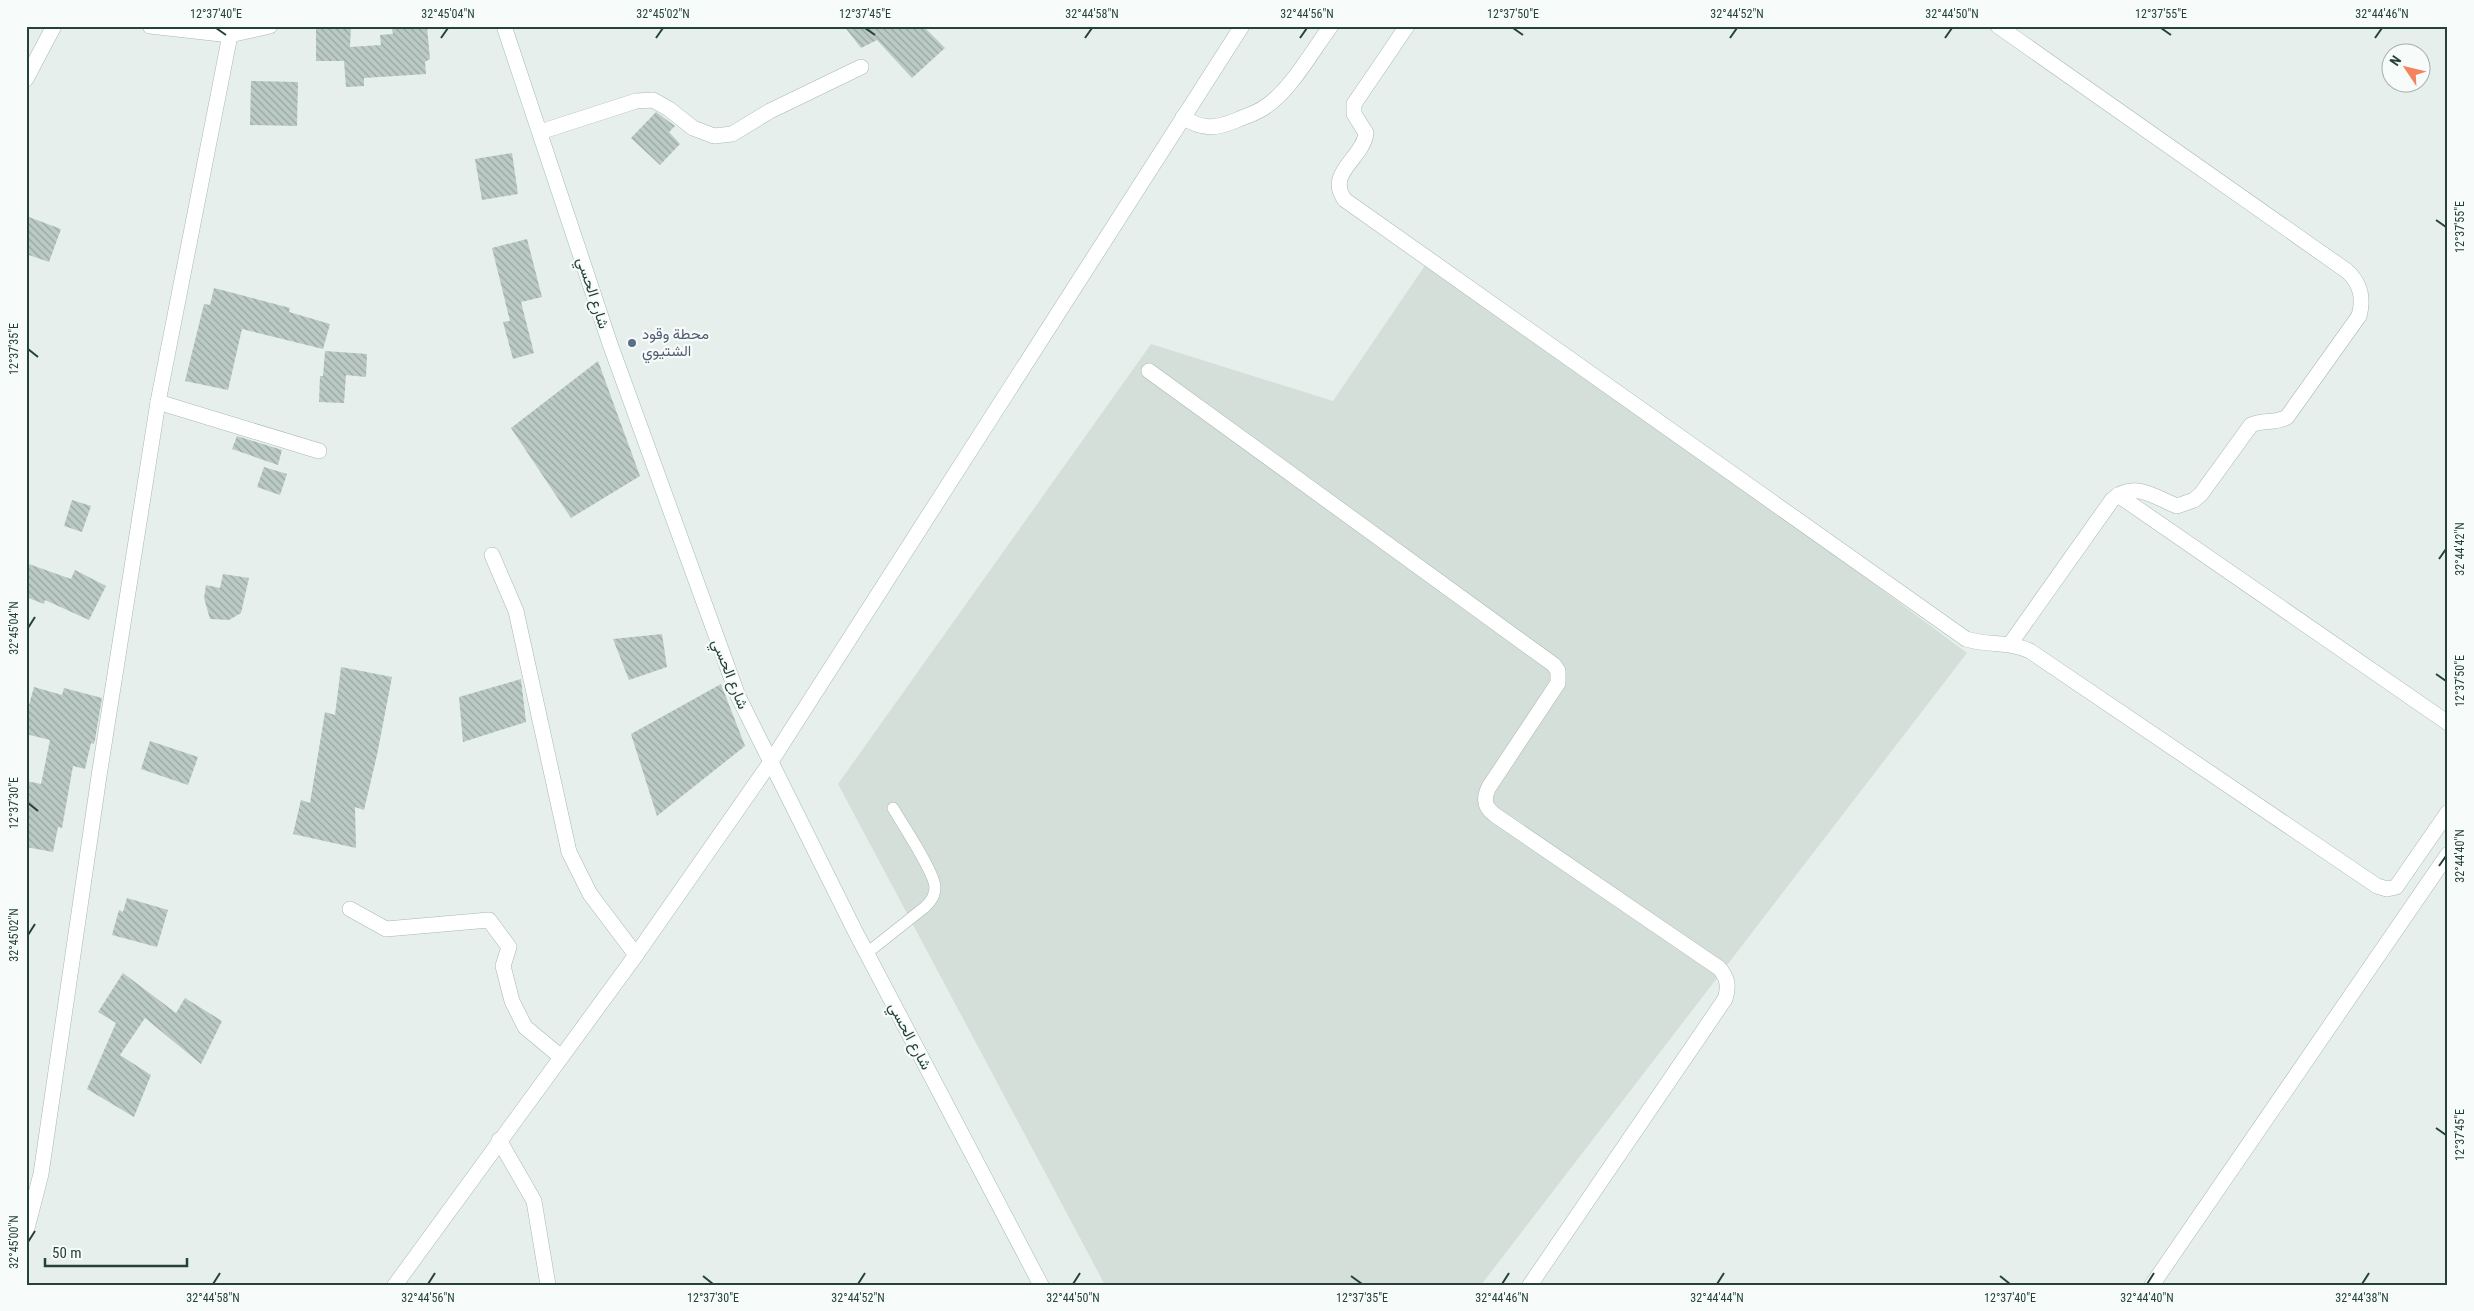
<svg xmlns="http://www.w3.org/2000/svg" width="2474" height="1311" viewBox="0 0 2474 1311" font-family="'Roboto Condensed',Vazirmatn,sans-serif">
  <style>
    .built { fill: #d4dfda }
    .building { fill: url(#building-back-hatch) }
    .lines { fill: none; stroke-linecap: round; stroke-linejoin: round }
    .lane-casing { stroke: #a8b8b2; stroke-width: 12 }
    .street-casing { stroke: #a8b8b2; stroke-width: 16 }
    .secondary-casing { stroke: #a4bbb3; stroke-width: 16 }
    .lane { stroke: #fff; stroke-width: 11 }
    .street { stroke: #fff; stroke-width: 15 }
    .secondary { stroke: #fff; stroke-width: 15 }
    .ticks { fill: none; stroke: #24423a; stroke-width: 2 }
    .service-dot { fill: #5c6f8a; stroke: #f7fbf9; stroke-width: 2 }
    .labels { text-anchor: middle; stroke-width: 4.5; stroke-linejoin: round; paint-order: stroke }
    .street-label { font-size: 15px; fill: #24423a; stroke: #f7fbf9 }
    .service-label { font-size: 15px; fill: #4e5e75; stroke: #f7fbf9; text-anchor: start }
    .neatline { fill: none; stroke: #24423a; stroke-width: 2 }
    .ticks-label { font-size: 12px; text-anchor: middle; fill: #24423a }
  </style>
  <defs>
    <pattern id="building-back-hatch" width="6" height="6" patternUnits="userSpaceOnUse" patternTransform="scale(1.25)"><rect width="6" height="6" fill="#bbcac4"/><path d="M-1 5l2 2M0 0l6 6M5-1l2 2" fill="none" stroke="#98a6a0"/></pattern>
  </defs>
  <rect width="100%" height="100%" fill="#e6efeb"/>
  <!-- built -->
  <polygon class="built" points="1432,255 1967,653 1481,1285 1105,1285 838,784 1151,344 1333,401"/>
  <!-- building -->
  <g class="building">
    <polygon points="316,26 351,26 350,47 381,45 380,35 393,34 392,29 427,27 430,59 425,62 426,74 364,78 364,86 346,87 344,61 316,61"/>
    <polygon points="844,26 923,26 945,48 912,78 877,40 861,48"/>
    <polygon points="251,81 298,82 297,126 250,125"/>
    <polygon points="656,112 675,126 669,132 680,144 660,165 631,138"/>
    <polygon points="512,153 518,194 482,200 475,159"/>
    <polygon points="26,216 61,229 49,262 26,254"/>
    <polygon points="527,239 542,297 521,302 534,353 513,359 503,322 510,321 492,248"/>
    <polygon points="214,288 290,308 289,312 330,324 323,349 242,329 228,390 185,381 204,304 210,305"/>
    <polygon points="325,351 367,354 366,377 346,375 344,403 319,402 320,376 323,376"/>
    <polygon points="598,361 640,476 571,518 511,428"/>
    <polygon points="237,436 282,450 278,465 232,449"/>
    <polygon points="264,467 287,474 280,495 257,487"/>
    <polygon points="72,500 91,506 82,532 64,526"/>
    <polygon points="26,563 71,579 75,570 106,586 89,620 45,600 44,604 26,597"/>
    <polygon points="223,574 249,578 241,613 229,620 210,619 204,598 206,585 220,588"/>
    <polygon points="662,634 667,667 629,680 613,639"/>
    <polygon points="341,667 392,677 377,755 364,810 355,807 356,848 293,834 301,800 310,803 325,712 335,715"/>
    <polygon points="521,679 526,722 463,742 459,697"/>
    <polygon points="721,684 745,746 657,816 631,734"/>
    <polygon points="34,687 62,695 64,688 102,698 95,740 94,744 91,743 85,769 73,766 62,828 58,827 53,852 26,847 26,781 41,784 50,740 26,734 26,716"/>
    <polygon points="150,741 198,757 188,785 141,769"/>
    <polygon points="127,898 168,910 157,947 112,935 119,910 123,912"/>
    <polygon points="123,973 176,1013 185,998 222,1021 201,1064 145,1018 120,1055 151,1075 134,1117 87,1089 116,1023 98,1012"/>
  </g>
  <g class="lines">
    <!-- lane casing -->
    <g class="lane-casing">
      <path id="lane" d="M 867,953 L 925,907 C 931,901 935,896 935,887 C 934,871 902,824 893,808"/>
    </g>
    <!-- street casing -->
    <g class="street-casing">
      <g id="street">
        <polyline points="150,26 230,35 270,26"/>
        <path d="M 1407,26 L 1354,104 L 1354,114 L 1366,133 C 1363,159 1325,173 1345,200 L 1966,639 C 1988,646 2010,641 2030,651 L 2377,886 L 2387,889 L 2396,887 L 2448,812"/>
        <path d="M 1998,26 L 2347,271 C 2361,284 2364,298 2359,316 L 2287,417 C 2275,424 2263,419 2251,425 L 2201,494 L 2194,500 L 2177,506 C 2154,497 2134,480 2112,500 L 2010,644"/>
        <polyline points="26,79 54,26"/>
        <path d="M 1183,117 C 1202,130 1216,129 1237,120 C 1246,116 1257,113 1265,107 C 1291,90 1312,51 1331,26"/>
        <polyline points="540,132 636,101 653,100 669,109 693,128 714,136 732,134 770,111 861,67"/>
        <path d="M 1149,371 L 1554,665 L 1558,671 L 1558,683 L 1489,787 C 1483,799 1484,807 1495,815 L 1719,968 C 1728,978 1729,987 1725,999 L 1530,1285"/>
        <polyline points="158,402 319,451"/>
        <polyline points="2118,495 2448,723"/>
        <polyline points="492,555 516,611 569,852 590,894 636,955"/>
        <polyline points="350,909 386,929 489,920 509,947 503,966 512,1001 525,1027 561,1057"/>
        <polyline points="499,1140 534,1201 548,1285"/>
        <polyline points="26,1232 41,1174 99,776 158,402 230,35 234,26"/>
        <polyline points="395,1285 636,955 770,763 1242,26"/>
        <polyline points="2152,1285 2448,854"/>
      </g>
    </g>
    <!-- secondary casing -->
    <g class="secondary-casing">
      <polyline id="secondary" points="504,26 610,344 738,696 855,931 1041,1285"/>
    </g>
    <!-- lane -->
    <use href="#lane" class="lane"/>
    <!-- street -->
    <use href="#street" class="street"/>
    <!-- secondary -->
    <use href="#secondary" class="secondary"/>
  </g>
  <!-- ticks -->
  <path class="ticks" d="M 216,28 L 226,35M 865,28 L 875,35M 1513,28 L 1523,35M 2161,28 L 2171,35M 441,38 L 448,28M 656,38 L 663,28M 1085,38 L 1092,28M 1300,38 L 1307,28M 1730,38 L 1737,28M 1945,38 L 1952,28M 2375,38 L 2382,28M 2436,220 L 2446,227M 28,349 L 38,357M 2439,559 L 2446,549M 28,628 L 35,617M 2436,674 L 2446,681M 28,803 L 38,811M 2439,866 L 2446,856M 28,935 L 35,924M 2436,1128 L 2446,1135M 28,1242 L 35,1231M 703,1276 L 713,1284M 1351,1276 L 1362,1284M 2000,1276 L 2010,1284M 213,1284 L 220,1273M 428,1284 L 435,1273M 858,1284 L 865,1273M 1073,1284 L 1080,1273M 1502,1284 L 1509,1273M 1717,1284 L 1724,1273M 2147,1284 L 2154,1273M 2362,1284 L 2369,1273"/>
  <!-- markers -->
  <circle class="service-dot" cx="632" cy="343" r="5"/>
  <g class="labels">
    <!-- street labels -->
    <g class="street-label">
      <text transform="translate(593 293) rotate(72)" y="5">شارع الحسي</text>
      <text transform="translate(730 674) rotate(68)" y="5">شارع الحسي</text>
      <text transform="translate(910 1036) rotate(62)" y="5">شارع الحسي</text>
    </g>
    <!-- service labels -->
    <g class="service-label">
      <text x="642" y="339">محطة وقود<tspan x="642" dy="17">الشتيوي</tspan></text>
    </g>
  </g>
  <!-- border -->
  <rect width="2474" height="1311" fill="none" stroke="#f7fbf9" stroke-width="55"/>
  <!-- north arrow -->
  <g transform="translate(2406 68) rotate(305)"><circle r="24" fill="#f7fbf9" stroke="#a3b1ad"/>
  <path d="M0-4L9 19L0 12L-9 19Z" fill="#f4845f"/>
  <text y="-8" font-size="14" font-weight="bold" text-anchor="middle" fill="#24423a">N</text>
  </g>
  <!-- scale -->
  <path d="M45 1258v8h142v-8" fill="none" stroke="#24423a" stroke-width="2.5"/>
  <text x="52" y="1258" font-size="15" fill="#24423a" stroke="#f7fbf9" stroke-width="4" paint-order="stroke">50 m</text>
  <rect x="28" y="28" width="2418" height="1256" class="neatline"/>
  <g class="ticks-label">
    <text x="216" y="18">12°37'40"E</text>
    <text x="448" y="18">32°45'04"N</text>
    <text x="663" y="18">32°45'02"N</text>
    <text x="865" y="18">12°37'45"E</text>
    <text x="1092" y="18">32°44'58"N</text>
    <text x="1307" y="18">32°44'56"N</text>
    <text x="1513" y="18">12°37'50"E</text>
    <text x="1737" y="18">32°44'52"N</text>
    <text x="1952" y="18">32°44'50"N</text>
    <text x="2161" y="18">12°37'55"E</text>
    <text x="2382" y="18">32°44'46"N</text>
    <text transform="translate(2460 227) rotate(-90)" y="4">12°37'55"E</text>
    <text transform="translate(14 349) rotate(-90)" y="4">12°37'35"E</text>
    <text transform="translate(2460 549) rotate(-90)" y="4">32°44'42"N</text>
    <text transform="translate(14 628) rotate(-90)" y="4">32°45'04"N</text>
    <text transform="translate(2460 681) rotate(-90)" y="4">12°37'50"E</text>
    <text transform="translate(14 803) rotate(-90)" y="4">12°37'30"E</text>
    <text transform="translate(2460 856) rotate(-90)" y="4">32°44'40"N</text>
    <text transform="translate(14 935) rotate(-90)" y="4">32°45'02"N</text>
    <text transform="translate(2460 1135) rotate(-90)" y="4">12°37'45"E</text>
    <text transform="translate(14 1242) rotate(-90)" y="4">32°45'00"N</text>
    <text x="213" y="1302">32°44'58"N</text>
    <text x="428" y="1302">32°44'56"N</text>
    <text x="713" y="1302">12°37'30"E</text>
    <text x="858" y="1302">32°44'52"N</text>
    <text x="1073" y="1302">32°44'50"N</text>
    <text x="1362" y="1302">12°37'35"E</text>
    <text x="1502" y="1302">32°44'46"N</text>
    <text x="1717" y="1302">32°44'44"N</text>
    <text x="2010" y="1302">12°37'40"E</text>
    <text x="2147" y="1302">32°44'40"N</text>
    <text x="2362" y="1302">32°44'38"N</text>
  </g>
</svg>
